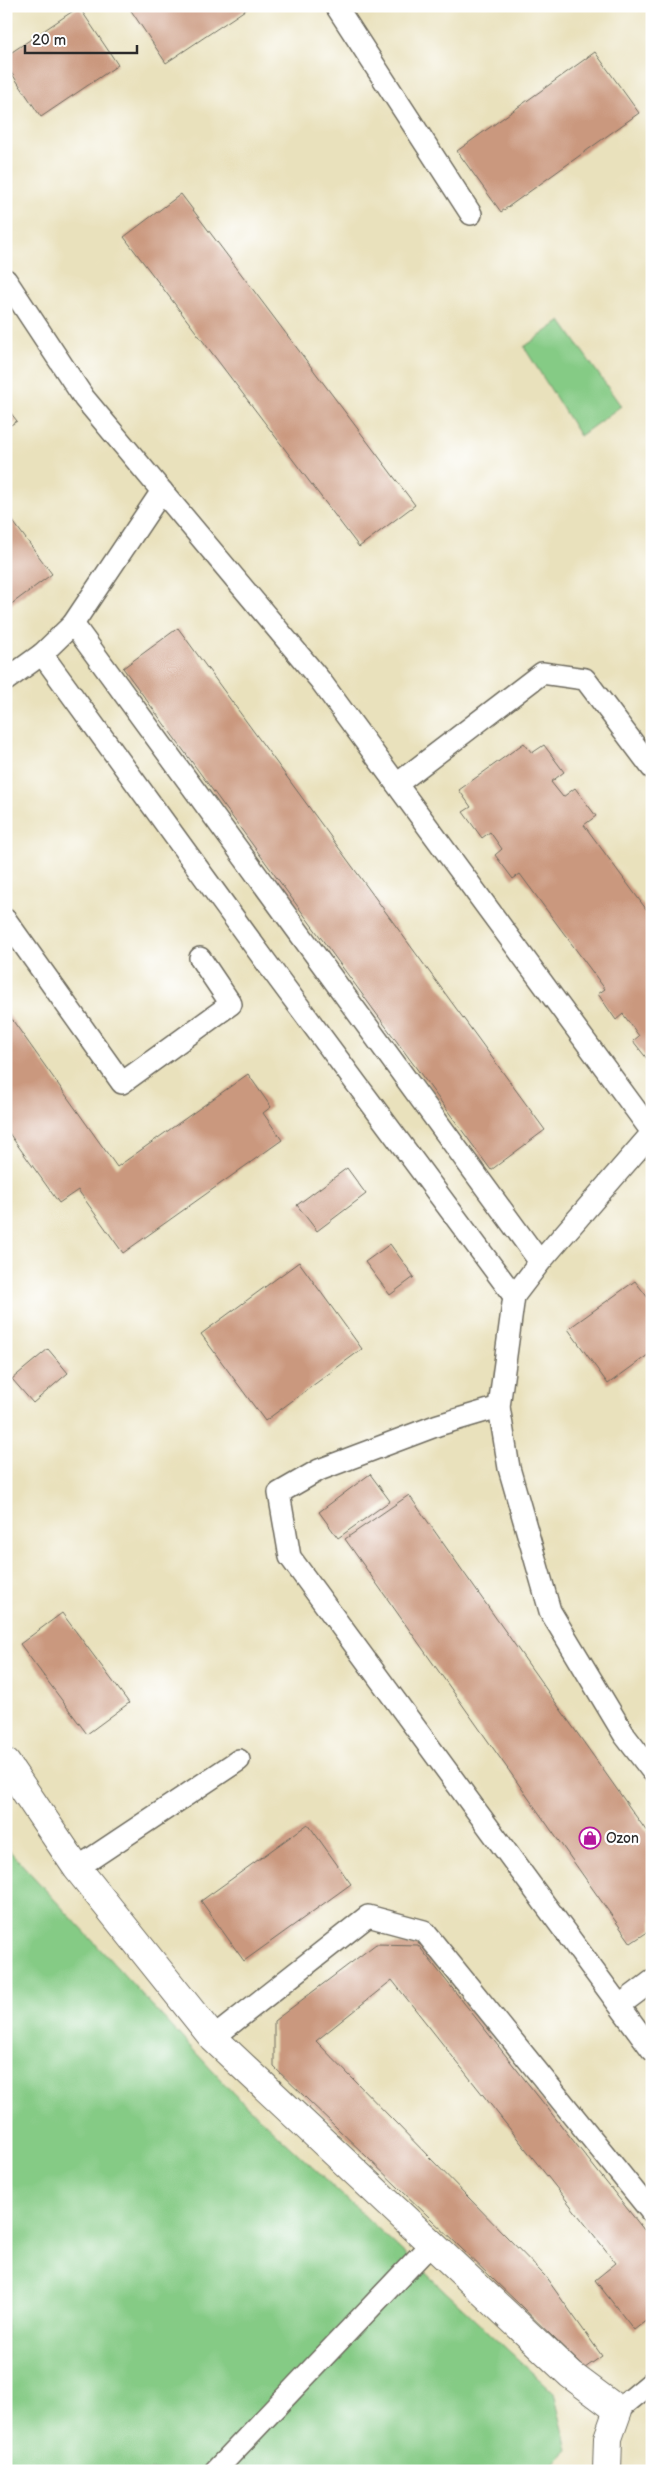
<svg xmlns="http://www.w3.org/2000/svg" width="658" height="2477" viewBox="0 0 658 2477" font-family="'Balsamiq Sans',sans-serif">
  <style>
    .green { fill: #85cb85; stroke: #587b58 }
    .building { fill: #ca987e }
    .lines { fill: none; stroke-linecap: round; stroke-linejoin: round }
    .service-casing { stroke: #6e6b5e; stroke-width: 24 }
    .minor-casing { stroke: #6e6b5e; stroke-width: 30 }
    .service { stroke: #fff; stroke-width: 21 }
    .minor { stroke: #fff; stroke-width: 28 }
    .labels { text-anchor: middle; stroke-width: 4.5; stroke-linejoin: round; paint-order: stroke }
    .poi-label { font-size: 14px; fill: #2b2b2b; stroke: #fff; text-anchor: start }
  </style>
  <rect width="100%" height="100%" fill="#fff"/>
  <filter id="ink" filterUnits="userSpaceOnUse"><feTurbulence type="fractalNoise" baseFrequency=".02" numOctaves="2"/><feDisplacementMap in="SourceGraphic" scale="10" xChannelSelector="R" yChannelSelector="G"/><feConvolveMatrix kernelMatrix="1 2 1 2 8 2 1 2 1" color-interpolation-filters="sRGB"/></filter>
  <filter id="wash" filterUnits="userSpaceOnUse"><feTurbulence type="fractalNoise" baseFrequency=".0096" numOctaves="4" result="noise"/><feDisplacementMap in="SourceGraphic" scale="20" xChannelSelector="R" yChannelSelector="G"/><feGaussianBlur stdDeviation="1.12" result="paint"/><feColorMatrix in="noise" values="0 0 0 0 0 0 0 0 0 0 0 0 0 0 0 0 0 1.4 0 .05"/><feComposite in="paint" operator="in"/></filter>
  <g filter="url(#wash)">
    <rect width="100%" height="100%" fill="#e9e1bc"/>
    <!-- green -->
    <g class="green">
      <polygon points="561,321 621,406 580,436 524,347"/>
      <polygon points="6,1847 233,2093 554,2393 568,2450 546,2471 6,2471"/>
    </g>
    <g id="blocks">
      <!-- building -->
      <g class="building">
        <polygon points="128,6 251,6 166,63"/>
        <polygon points="79,7 118,65 41,117 6,65 6,56"/>
        <polygon points="595,52 639,113 501,212 457,151"/>
        <polygon points="181,194 415,505 359,547 124,237"/>
        <polygon points="6,407 17,421 6,428"/>
        <polygon points="6,512 52,574 6,608"/>
        <polygon points="178,628 545,1130 491,1170 123,668"/>
        <polygon points="524,743 532,753 544,745 564,772 551,782 563,797 575,788 596,816 584,825 652,917 652,1065 633,1041 639,1036 623,1014 616,1020 598,994 605,989 520,874 513,879 495,855 502,849 490,832 482,838 463,812 471,807 459,790"/>
        <polygon points="6,1011 117,1167 248,1074 271,1107 263,1113 282,1140 123,1253 78,1190 59,1203 6,1129"/>
        <polygon points="347,1168 366,1194 317,1231 297,1205"/>
        <polygon points="390,1244 414,1277 390,1295 365,1262"/>
        <polygon points="299,1262 362,1349 265,1421 201,1334"/>
        <polygon points="635,1281 652,1303 652,1352 608,1384 568,1329"/>
        <polygon points="48,1349 68,1373 33,1403 12,1379"/>
        <polygon points="370,1474 390,1501 338,1538 319,1512"/>
        <polygon points="409,1495 652,1839 652,1929 631,1943 345,1539"/>
        <polygon points="62,1613 129,1703 87,1734 20,1644"/>
        <polygon points="308,1824 351,1884 244,1961 201,1901"/>
        <polygon points="376,1944 418,1945 652,2240 652,2316 634,2330 595,2280 616,2263 392,1980 316,2041 545,2276 602,2356 585,2368 274,2067 274,2021"/>
      </g>
    </g>
  </g>
  <g filter="url(#ink)">
    <use href="#blocks" fill-opacity="0" stroke="#6e6b5e" stroke-width="1"/>
    <g class="lines">
      <!-- service casing -->
      <g class="service-casing">
        <g id="service">
          <polyline points="336,6 471,214"/>
          <polyline points="6,280 84,398 320,680 652,1132"/>
          <polyline points="73,624 540,1262"/>
          <polyline points="42,654 266,962 514,1296"/>
          <polyline points="6,680 42,654 73,624 162,491"/>
          <polyline points="397,784 542,673 585,679 652,768"/>
          <polyline points="6,920 122,1083 231,1004 200,958"/>
          <polyline points="652,1133 540,1262 514,1296 499,1407 509,1468 550,1611 625,1736 652,1771"/>
          <polyline points="499,1407 438,1425 319,1470 279,1493 290,1557 652,2050"/>
          <polyline points="77,1868 239,1760"/>
          <polyline points="620,2005 652,1981"/>
          <polyline points="213,2038 368,1916 424,1931 652,2213"/>
          <polyline points="618,2410 652,2382"/>
          <polyline points="215,2471 432,2243"/>
        </g>
      </g>
      <!-- minor casing -->
      <g class="minor-casing">
        <polyline id="minor" points="6,1763 77,1868 213,2038 571,2375 618,2410 608,2438 607,2471"/>
      </g>
      <!-- service -->
      <use href="#service" class="service"/>
      <!-- minor -->
      <use href="#minor" class="minor"/>
    </g>
  </g>
  <!-- icons -->
  <defs>
    <g id="shop-ring" transform="scale(1.125)"><circle r="9.5" fill="#fff" stroke="#b5179e" stroke-width="1.5"/><path d="M-5-2.5h2.3a2.7 3.5 0 0 1 5.4 0H5L5.5 6h-11ZM-1.5-2.5h3a1.5 2.3 0 0 0-3 0Z" fill="#b5179e"/></g>
  </defs>
  <g fill-rule="evenodd">
    <use href="#shop-ring" x="590" y="1838"/>
  </g>
  <g class="labels">
    <!-- poi labels -->
    <g class="poi-label">
      <text x="606" y="1843">Ozon</text>
    </g>
  </g>
  <!-- margin -->
  <rect width="658" height="2477" fill="none" stroke="#fff" stroke-width="25"/>
  <!-- scale -->
  <path d="M25 45v8h112v-8" fill="none" stroke="#2b2b2b" stroke-width="2.5"/>
  <text x="32" y="45" font-size="15" fill="#2b2b2b" stroke="#ffffff" stroke-width="4" paint-order="stroke">20 m</text>
</svg>
